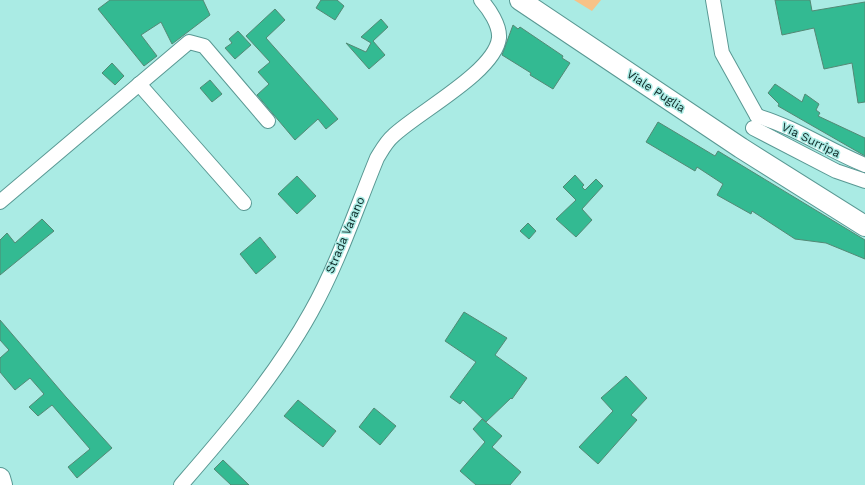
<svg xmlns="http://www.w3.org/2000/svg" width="865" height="485" viewBox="0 0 865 485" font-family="'Work Sans',sans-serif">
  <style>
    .green { fill: #f7c287 }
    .building { fill: #33ba92; stroke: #538975 }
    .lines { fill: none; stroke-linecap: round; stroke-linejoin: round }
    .street-casing { stroke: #599893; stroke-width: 16 }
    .secondary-casing { stroke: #599893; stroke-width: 22 }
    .street { stroke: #fff; stroke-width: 14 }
    .secondary { stroke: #fff; stroke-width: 20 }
    .labels { text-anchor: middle; stroke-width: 3; stroke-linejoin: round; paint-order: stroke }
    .street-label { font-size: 12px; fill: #0e2927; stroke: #aaebe4 }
  </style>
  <rect width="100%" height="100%" fill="#aaebe4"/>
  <!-- green -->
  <polygon class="green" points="574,0 601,0 592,11"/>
  <!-- building -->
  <g class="building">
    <polygon points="110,0 203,0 210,15 172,44 161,22 141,35 157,56 144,66 98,9"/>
    <polygon points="321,0 337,0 344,6 335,20 316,8"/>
    <polygon points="775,0 810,0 812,11 865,2 865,102 858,103 852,63 824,69 814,28 782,35"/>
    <polygon points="275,9 285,20 266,38 338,119 326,129 318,119 295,140 257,95 269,84 258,72 270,62 246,36"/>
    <polygon points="381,19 388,27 373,41 385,55 369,69 346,43 366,52 371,43 361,37"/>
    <polygon points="513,25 518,29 520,27 563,56 562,58 570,63 553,89 530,75 531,73 502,55"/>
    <polygon points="238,31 251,45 235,59 225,48 232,43 229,39"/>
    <polygon points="112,63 124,76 115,85 102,73"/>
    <polygon points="210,80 222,94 212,102 200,88"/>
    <polygon points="775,84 802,102 805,94 819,104 816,110 820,113 818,116 865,138 865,156 778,106 779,104 768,93"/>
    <polygon points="658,122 715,156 718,151 865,240 865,259 826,243 795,239 752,211 751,214 717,195 723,184 697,167 695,171 646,142"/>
    <polygon points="575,175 584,185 582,187 585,190 596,179 603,186 582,209 592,220 576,237 556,219 576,200 563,187"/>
    <polygon points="297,176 316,196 297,214 278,194"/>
    <polygon points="42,219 54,231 0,275 0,240 7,233 15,243"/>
    <polygon points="528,223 536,231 529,239 520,231"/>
    <polygon points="260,237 276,257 256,274 240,254"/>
    <polygon points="464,312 507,338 495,355 527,378 512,399 511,398 486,422 463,400 460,404 450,397 476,362 445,341"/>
    <polygon points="0,320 66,397 112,448 77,478 68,467 90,449 52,405 38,416 29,407 44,394 30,378 15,390 0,372 0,358 9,350 0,340"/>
    <polygon points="626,376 647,398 631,415 637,420 598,464 579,447 613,411 601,398"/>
    <polygon points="298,400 336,431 323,447 284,416"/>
    <polygon points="374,408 396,426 380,445 359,427"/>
    <polygon points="482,419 502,436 492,447 521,472 510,485 476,485 460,471 485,442 473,429"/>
    <polygon points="223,460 249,485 231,485 214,469"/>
  </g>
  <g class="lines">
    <!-- street casing -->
    <g class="street-casing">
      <g id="street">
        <polyline points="713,0 722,53 757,116"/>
        <polyline points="139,84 244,203"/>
        <path d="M 757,116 C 795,127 828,150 865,165"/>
        <polyline points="753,128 836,171 865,181"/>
        <polyline points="0,202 189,42 204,46 268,121"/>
        <path d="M 181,485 C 228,431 276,375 311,312 C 338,264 356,209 377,158 C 382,150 386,142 393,136 C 418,112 495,72 499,38 C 500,25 489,9 481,0"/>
      </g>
    </g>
    <!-- secondary casing -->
    <g class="secondary-casing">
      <g id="secondary">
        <polyline points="520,0 741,148 865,226"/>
        <polyline points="0,478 2,485"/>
      </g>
    </g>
    <!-- street -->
    <use href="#street" class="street"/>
    <!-- secondary -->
    <use href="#secondary" class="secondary"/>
  </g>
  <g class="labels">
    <!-- street labels -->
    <g class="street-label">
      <text transform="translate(656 91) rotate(33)" y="4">Viale Puglia</text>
      <text transform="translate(811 140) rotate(26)" y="4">Via Surripa</text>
      <text transform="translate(345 235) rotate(-67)" y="4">Strada Varano</text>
    </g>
  </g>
</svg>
